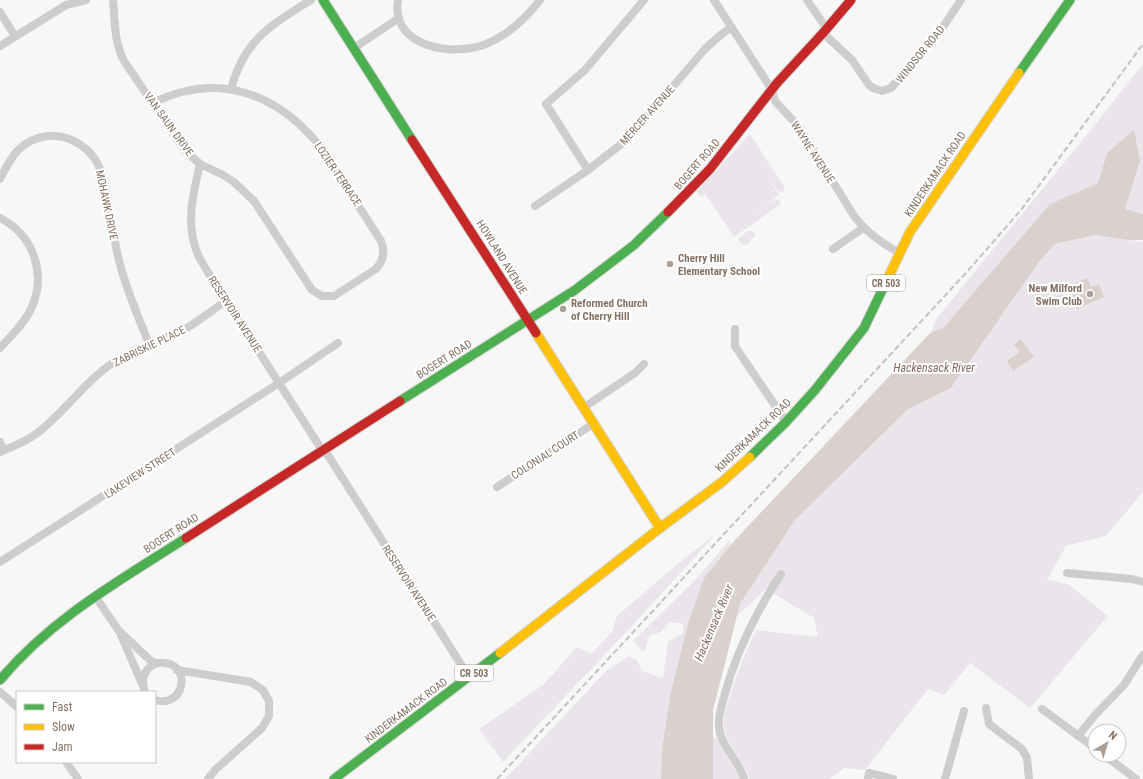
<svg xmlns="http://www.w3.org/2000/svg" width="1143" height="779" viewBox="0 0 1143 779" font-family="'Roboto Condensed',sans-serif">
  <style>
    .green { fill: #e9e5eb }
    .water { fill: #dad0ce }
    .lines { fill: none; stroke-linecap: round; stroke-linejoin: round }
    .fast-casing { stroke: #d4d3d2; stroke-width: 11 }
    .slow-casing { stroke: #d4d3d2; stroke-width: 11 }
    .jam-casing { stroke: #d4d3d2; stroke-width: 11 }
    .street { stroke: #cecccc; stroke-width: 8 }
    .fast { stroke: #4caf50; stroke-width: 9 }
    .slow { stroke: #ffc107; stroke-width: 9 }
    .jam { stroke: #c62828; stroke-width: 9 }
    .rail { stroke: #c4c2c1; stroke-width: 2; stroke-dasharray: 6 3; stroke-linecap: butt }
    .poi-dot { fill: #aca096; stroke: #fff; stroke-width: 1.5 }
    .labels { text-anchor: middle; stroke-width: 4; stroke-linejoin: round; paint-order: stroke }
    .shield { fill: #fff; stroke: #a99c90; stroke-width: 1 }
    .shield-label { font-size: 10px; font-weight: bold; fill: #847161 }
    .street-label { font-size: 11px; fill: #847161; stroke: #fff }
    .poi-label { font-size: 11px; font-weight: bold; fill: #847161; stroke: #fff; text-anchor: start }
    .water-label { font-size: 12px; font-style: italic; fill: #856b61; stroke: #fff }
  </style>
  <rect width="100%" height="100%" fill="#f7f7f8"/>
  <!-- green -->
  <g class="green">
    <polygon points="1143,64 1143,214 1125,209 1140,161 1107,153 1098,183 1050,204 944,327 930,333 937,318 1093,127"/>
    <polygon points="750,134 785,188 783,193 778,191 767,176 779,195 756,212 753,211 755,213 775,199 779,200 781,204 734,237 705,194 700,197 697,191"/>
    <path d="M 748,231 L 753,231 L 755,236 L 749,243 L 746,245 C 742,244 738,243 738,238 Z"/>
    <path d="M 1095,235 L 1143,242 L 1143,492 L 1106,536 L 1066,546 L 1047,580 L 1068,584 L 1108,616 L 1030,708 L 970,663 L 944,695 L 928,689 L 865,770 L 844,768 L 829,779 L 749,779 C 745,762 731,749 725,733 C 718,713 747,651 756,630 L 818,637 L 814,618 L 766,589 L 736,617 L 740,604 L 795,520 L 908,409 L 951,388 L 1039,262 L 1055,244 Z"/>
    <polygon points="717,533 629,629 503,762 479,729 543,685 577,647 591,654 612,632 617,616 674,567"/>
    <polygon points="729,541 732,544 704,578 662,749 661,779 505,779 606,671 629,656 637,660 642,671 663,678 668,641 683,633 683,624 670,622 661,632 650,635 644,652 633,641 696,579"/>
    <polygon points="713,738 722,739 740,779 713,779"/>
  </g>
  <!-- water -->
  <g class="water">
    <polygon points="1134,130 1140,161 1125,209 1143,214 1143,240 1128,240 1095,235 1055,244 1039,262 951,388 908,409 795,520 740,604 713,710 713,779 661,779 662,749 671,692 688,624 704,578 735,540 930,333 944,327 1050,204 1098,183 1107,153"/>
    <polygon points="1087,278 1091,287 1099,284 1104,297 1077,309 1072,296 1080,292 1076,283"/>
    <polygon points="1021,339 1034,357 1013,371 1007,361 1020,352 1014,344"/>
  </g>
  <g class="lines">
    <!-- fast casing -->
    <g class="fast-casing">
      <g id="fast">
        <polyline points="323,0 412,140"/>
        <polyline points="1019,73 1070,0"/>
        <polyline points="400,401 575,290 634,245 668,212"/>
        <polyline points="750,457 786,422 815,390 864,328 886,282"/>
        <path d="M 0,680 C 52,618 119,581 186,538"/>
        <polyline points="334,779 500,653"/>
      </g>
    </g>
    <!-- slow casing -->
    <g class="slow-casing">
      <g id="slow">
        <polyline points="886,282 910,232 1019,73"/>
        <polyline points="536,333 660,528"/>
        <polyline points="500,653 660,528 722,482 750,457"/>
      </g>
    </g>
    <!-- jam casing -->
    <g class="jam-casing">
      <g id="jam">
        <polyline points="412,140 536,333"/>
        <polyline points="668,212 710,169 777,83 823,33 851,0"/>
        <polyline points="186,538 400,401"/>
      </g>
    </g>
    <!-- street -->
    <g class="street">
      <path d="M 113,0 C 115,21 114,42 124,61 L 184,149 L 191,156 L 200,164 L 223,175 L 234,182 L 254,201 L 312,290 L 322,296 L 334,296 L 376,269 C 384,260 385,251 381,241 L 322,149 C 279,94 218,70 153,103"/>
      <path d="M 398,0 C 390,48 454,57 486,44 C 508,35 526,18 540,0"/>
      <path d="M 714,0 L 772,90 L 775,101 L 800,128 L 854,216 C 868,234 880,241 899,253"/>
      <polyline points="807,0 827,29"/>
      <polyline points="0,12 15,36"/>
      <polyline points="823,33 852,60 869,85 873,88 882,91 891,88 939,33 961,0"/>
      <polyline points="0,46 66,5 86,0"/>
      <polyline points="354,48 399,18"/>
      <path d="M 231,89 C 244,40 270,26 311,0"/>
      <path d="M 200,164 C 193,194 185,224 198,255 C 201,261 205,267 209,274 L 322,450"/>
      <polyline points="588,170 546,104 585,70 644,0"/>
      <path d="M 0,179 C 11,157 20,140 47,136 C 70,134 92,148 100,169 C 111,198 111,234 120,264 C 127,292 139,318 149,344"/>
      <polyline points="535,206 588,170 620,145 634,132 705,49 717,38 731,27"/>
      <path d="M 0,218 C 34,235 47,275 31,309 C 24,324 11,336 0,348"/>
      <polyline points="833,249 863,228"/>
      <polyline points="735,329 735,346 786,422"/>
      <polyline points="583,408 635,373 644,364"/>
      <polyline points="0,442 4,450"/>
      <polyline points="324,449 469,677"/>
      <path d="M 0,452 C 12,447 25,442 36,434 C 64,413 84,382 114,362 C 135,348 160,341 183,330 C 198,322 212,310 226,301"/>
      <polyline points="497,487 593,424"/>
      <polyline points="0,562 279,383 338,343"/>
      <polyline points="1067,573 1132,579 1143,582"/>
      <polyline points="95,596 119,631 151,661 156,663"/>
      <polyline points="121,635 142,684"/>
      <polyline points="177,670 251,682 263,690 269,701 269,716 262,728 215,770 208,779"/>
      <polyline points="0,692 17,707"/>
      <path d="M 145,692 C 142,684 141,676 148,669 C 152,664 158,662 165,663 C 192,666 184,709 155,700"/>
      <polyline points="986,708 989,724 1022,749 1027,758 1029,779"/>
      <polyline points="1042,709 1095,748"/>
      <polyline points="1078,736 1095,715 1124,685 1143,655"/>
      <polyline points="1104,755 1136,779"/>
      <polyline points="66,762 78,779"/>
      <path d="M 744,779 C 740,762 724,749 720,733 C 717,720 721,709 724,697 C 736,652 756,612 781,574"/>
      <polyline points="868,779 869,773 893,779"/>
      <polyline points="945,779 964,711"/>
    </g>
    <!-- fast -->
    <use href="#fast" class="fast"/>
    <!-- slow -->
    <use href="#slow" class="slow"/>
    <!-- jam -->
    <use href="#jam" class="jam"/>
    <!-- rail -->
    <polyline class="rail" points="497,779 965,274 1021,210 1143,44"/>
  </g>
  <!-- markers -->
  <g class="poi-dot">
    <circle cx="670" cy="264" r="4"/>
    <circle cx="1090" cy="294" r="4"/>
    <circle cx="563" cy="309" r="4"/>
  </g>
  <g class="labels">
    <!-- shield labels -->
    <g class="shield">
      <rect x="867" y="275" width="38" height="16" rx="3"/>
      <rect x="455" y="665" width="38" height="16" rx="3"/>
    </g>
    <g class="shield-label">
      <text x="886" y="287">CR 503</text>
      <text x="474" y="677">CR 503</text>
    </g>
    <!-- street labels -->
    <g class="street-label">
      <text transform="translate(920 54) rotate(-51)" y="4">WINDSOR ROAD</text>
      <text transform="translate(647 115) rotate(-48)" y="4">MERCER AVENUE</text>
      <text transform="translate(169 124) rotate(54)" y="4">VAN SAUN DRIVE</text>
      <text transform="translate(813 152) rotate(57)" y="4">WAYNE AVENUE</text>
      <text transform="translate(697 164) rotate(-49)" y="4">BOGERT ROAD</text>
      <text transform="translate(338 174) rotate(56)" y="4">LOZIER TERRACE</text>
      <text transform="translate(935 174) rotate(-56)" y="4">KINDERKAMACK ROAD</text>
      <text transform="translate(107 205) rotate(78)" y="4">MOHAWK DRIVE</text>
      <text transform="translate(502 257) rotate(58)" y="4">HOWLAND AVENUE</text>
      <text transform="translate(235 314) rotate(57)" y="4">RESERVOIR AVENUE</text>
      <text transform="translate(149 346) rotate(-26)" y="4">ZABRISKIE PLACE</text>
      <text transform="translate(444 359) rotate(-32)" y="4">BOGERT ROAD</text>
      <text transform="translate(753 435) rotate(-44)" y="4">KINDERKAMACK ROAD</text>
      <text transform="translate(545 455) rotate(-33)" y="4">COLONIAL COURT</text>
      <text transform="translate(140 473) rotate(-33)" y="4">LAKEVIEW STREET</text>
      <text transform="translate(171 533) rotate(-33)" y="4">BOGERT ROAD</text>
      <text transform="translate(409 583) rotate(57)" y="4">RESERVOIR AVENUE</text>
      <text transform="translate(406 710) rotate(-37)" y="4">KINDERKAMACK ROAD</text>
    </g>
    <!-- poi labels -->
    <g class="poi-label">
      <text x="678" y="262">Cherry Hill<tspan x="678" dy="13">Elementary School</tspan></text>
      <text x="1082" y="292" text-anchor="end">New Milford<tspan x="1082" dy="13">Swim Club</tspan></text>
      <text x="571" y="307">Reformed Church<tspan x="571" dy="13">of Cherry Hill</tspan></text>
    </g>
    <!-- water labels -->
    <g class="water-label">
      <text x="934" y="372">Hackensack River</text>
      <text transform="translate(714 623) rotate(-67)" y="4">Hackensack River</text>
    </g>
  </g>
  <!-- legend -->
  <rect x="16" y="691" width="140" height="72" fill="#ffffff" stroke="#cec6c0"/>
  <rect x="24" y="704" width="20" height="6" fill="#4caf50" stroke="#cec6c0"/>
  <text x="52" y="711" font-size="12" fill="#847161">Fast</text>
  <rect x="24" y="724" width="20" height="6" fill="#ffc107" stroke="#cec6c0"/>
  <text x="52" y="731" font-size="12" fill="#847161">Slow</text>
  <rect x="24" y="744" width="20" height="6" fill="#c62828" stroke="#cec6c0"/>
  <text x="52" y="751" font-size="12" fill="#847161">Jam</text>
  <!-- north arrow -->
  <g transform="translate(1107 743) rotate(38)"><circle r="19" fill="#ffffff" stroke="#cec6c0"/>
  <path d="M0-3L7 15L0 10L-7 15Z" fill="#aca096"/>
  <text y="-6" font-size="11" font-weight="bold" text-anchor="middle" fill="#847161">N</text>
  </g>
</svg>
